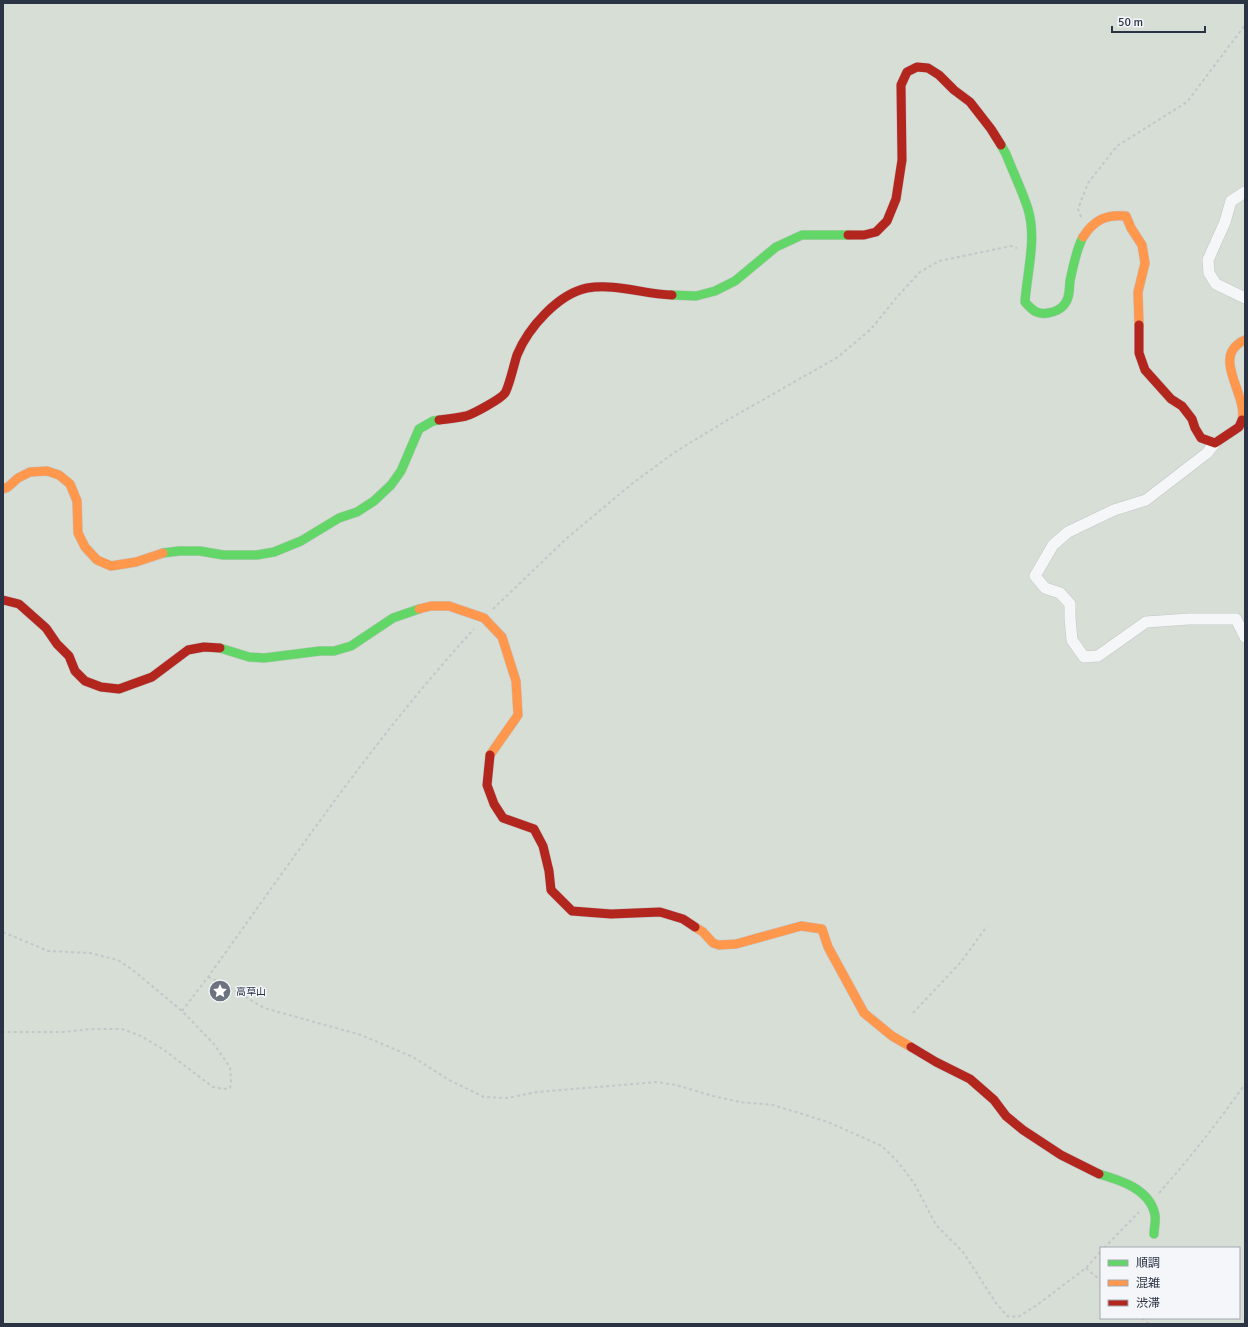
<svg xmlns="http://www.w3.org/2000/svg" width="1248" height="1327" viewBox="0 0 1248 1327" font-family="Signika,'Noto Sans JP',sans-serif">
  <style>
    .green { fill: #d6ded6; fill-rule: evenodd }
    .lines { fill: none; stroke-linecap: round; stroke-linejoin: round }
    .street-casing { stroke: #c4c6c8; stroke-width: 12 }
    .fast-casing { stroke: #c4c6c8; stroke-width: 10 }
    .slow-casing { stroke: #c4c6c8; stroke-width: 10 }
    .jam-casing { stroke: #c4c6c8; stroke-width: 10 }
    .path { stroke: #c5c6ca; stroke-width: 2; stroke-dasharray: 3 3; stroke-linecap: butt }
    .street { stroke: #f5f6f7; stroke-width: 11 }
    .fast { stroke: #63d668; stroke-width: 9 }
    .slow { stroke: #ff974d; stroke-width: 9 }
    .jam { stroke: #b3261e; stroke-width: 9 }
    .labels { text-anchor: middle; stroke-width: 3; stroke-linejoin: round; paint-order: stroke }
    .poi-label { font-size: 10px; fill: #2b3445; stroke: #f4f6f9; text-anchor: start }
  </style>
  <rect width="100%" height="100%" fill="#e6e8ea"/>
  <!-- green -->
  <path class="green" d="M 3,3 L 1245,3 L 1245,1324 L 3,1324 ZM 1101,1248 L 1239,1248 L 1239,1318 L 1101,1318 Z"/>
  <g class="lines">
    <!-- street casing -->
    <g class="street-casing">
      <g id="street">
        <polyline points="1245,192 1231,201 1225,222 1208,260 1209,273 1216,284 1245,298"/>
        <polyline points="1215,443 1207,453 1146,500 1114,510 1068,532 1053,545 1035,576 1045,588 1060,593 1070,604 1070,618 1072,640 1084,657 1098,656 1146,622 1189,619 1236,619 1245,637"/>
      </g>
    </g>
    <!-- fast casing -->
    <g class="fast-casing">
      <g id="fast">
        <path d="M 1001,145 L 1006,154 C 1013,172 1022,190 1028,209 C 1037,239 1027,272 1025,302 C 1032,310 1037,315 1048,313 C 1054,312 1060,310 1064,305 C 1070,298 1069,290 1070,281 C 1073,267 1076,250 1083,237"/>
        <polyline points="672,295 696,296 715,291 735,281 776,247 802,235 848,235"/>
        <polyline points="163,553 179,551 200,551 223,555 257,555 274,552 301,541 339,518 357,512 374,501 391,485 401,471 419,429 433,421 439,420"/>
        <polyline points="220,648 249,657 264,658 320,651 334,651 351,646 393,618 419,609"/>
        <path d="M 1099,1174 C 1120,1180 1150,1189 1155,1215 C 1156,1221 1154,1228 1154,1234"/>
      </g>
    </g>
    <!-- slow casing -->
    <g class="slow-casing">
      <g id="slow">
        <path d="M 1083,237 C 1094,220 1106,214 1126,216 L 1131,228 L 1142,245 L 1145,263 L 1138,292 L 1139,325"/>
        <path d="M 1242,420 C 1248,398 1216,362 1237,345 C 1239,343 1242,341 1245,340"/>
        <polyline points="3,489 8,487 18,478 30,472 47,471 59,475 70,484 77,501 78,533 85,547 97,560 111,566 136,562 163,553"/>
        <polyline points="419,609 431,606 449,606 484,618 502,637 516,681 518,715 490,755"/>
        <polyline points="695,927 703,932 713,943 719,945 736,944 801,926 822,929 828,947 864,1013 892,1036 911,1047"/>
      </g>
    </g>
    <!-- jam casing -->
    <g class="jam-casing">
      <g id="jam">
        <polyline points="848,235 864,235 876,232 887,221 896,199 902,160 901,85 907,72 917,67 928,68 939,75 954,90 970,102 991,129 1001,145"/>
        <polyline points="1139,325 1139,353 1145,370 1171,399 1182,406 1192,419 1195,428 1201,438 1215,443 1239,427 1242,420"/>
        <path d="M 439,420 C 448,419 457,418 466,416 C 473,414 501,399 505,393 C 509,387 514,364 517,355 C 528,328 558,294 587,288 C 615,283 643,294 672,295"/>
        <polyline points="3,600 19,604 46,628 57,644 69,656 75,671 85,681 101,687 119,689 152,677 188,650 204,647 220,648"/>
        <polyline points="490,755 487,785 494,804 503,818 534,829 543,846 549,871 551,890 572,911 611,914 660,912 683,919 695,927"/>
        <polyline points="911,1047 936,1062 970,1079 994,1100 1006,1116 1023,1130 1061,1155 1099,1174"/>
      </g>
    </g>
    <!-- path -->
    <g class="path">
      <polyline points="1081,217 1078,209 1088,183 1117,146 1187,102 1245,25"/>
      <polyline points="493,609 567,538 633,483 675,452 731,418 838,357 871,329 897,297 920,272 939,261 1011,246 1017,248"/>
      <polyline points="3,932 48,951 90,953 118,960 134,971 182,1011 213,1043 230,1067 231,1081 230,1088 224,1089 213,1087 164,1050 141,1036 122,1029 91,1029 63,1032 3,1032"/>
      <polyline points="208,977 222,983 264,1008 361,1035 413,1057 449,1080 484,1097 507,1098 537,1092 656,1082 676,1085 713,1096 740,1102 773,1105 828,1122 882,1146 898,1162 914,1183 936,1225 963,1252 996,1303 1007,1316 1018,1317 1037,1305 1086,1268 1101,1251"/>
      <path d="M 182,1011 L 208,977 C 293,859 375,737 474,629"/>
      <polyline points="913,1013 961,962 987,926"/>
      <path d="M 1159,1193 C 1190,1158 1218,1122 1245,1084"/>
      <polyline points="1104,1248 1139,1212"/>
      <polyline points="1086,1268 1101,1281"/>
      <polyline points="1142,1318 1149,1324"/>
    </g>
    <!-- street -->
    <use href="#street" class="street"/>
    <!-- fast -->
    <use href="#fast" class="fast"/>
    <!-- slow -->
    <use href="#slow" class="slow"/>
    <!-- jam -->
    <use href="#jam" class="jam"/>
  </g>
  <!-- icons -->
  <defs>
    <g id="sight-disc" transform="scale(1.15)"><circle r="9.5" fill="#6c737f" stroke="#f4f6f9"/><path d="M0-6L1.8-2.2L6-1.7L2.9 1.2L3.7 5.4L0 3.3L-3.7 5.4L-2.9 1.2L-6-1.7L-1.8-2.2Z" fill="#fff"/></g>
  </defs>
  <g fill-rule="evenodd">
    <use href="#sight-disc" x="220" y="991"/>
  </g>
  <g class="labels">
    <!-- poi labels -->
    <g class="poi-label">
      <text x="236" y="995">高草山</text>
    </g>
  </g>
  <!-- border -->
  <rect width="1248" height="1327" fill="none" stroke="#2b3445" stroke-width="8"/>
  <!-- legend -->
  <rect x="1100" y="1247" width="140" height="72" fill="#f4f6f9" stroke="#a4a8b1"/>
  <rect x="1108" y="1260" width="20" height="6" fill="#63d668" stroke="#a4a8b1"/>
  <text x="1136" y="1267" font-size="12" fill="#2b3445">順調</text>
  <rect x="1108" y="1280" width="20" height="6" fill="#ff974d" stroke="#a4a8b1"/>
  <text x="1136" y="1287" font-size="12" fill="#2b3445">混雑</text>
  <rect x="1108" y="1300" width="20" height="6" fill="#b3261e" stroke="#a4a8b1"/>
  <text x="1136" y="1307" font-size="12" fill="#2b3445">渋滞</text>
  <!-- scale -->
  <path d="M1112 26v6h93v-6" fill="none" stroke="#2b3445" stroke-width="2"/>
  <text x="1118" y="26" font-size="12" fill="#2b3445" stroke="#f4f6f9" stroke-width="3" paint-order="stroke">50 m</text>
</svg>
